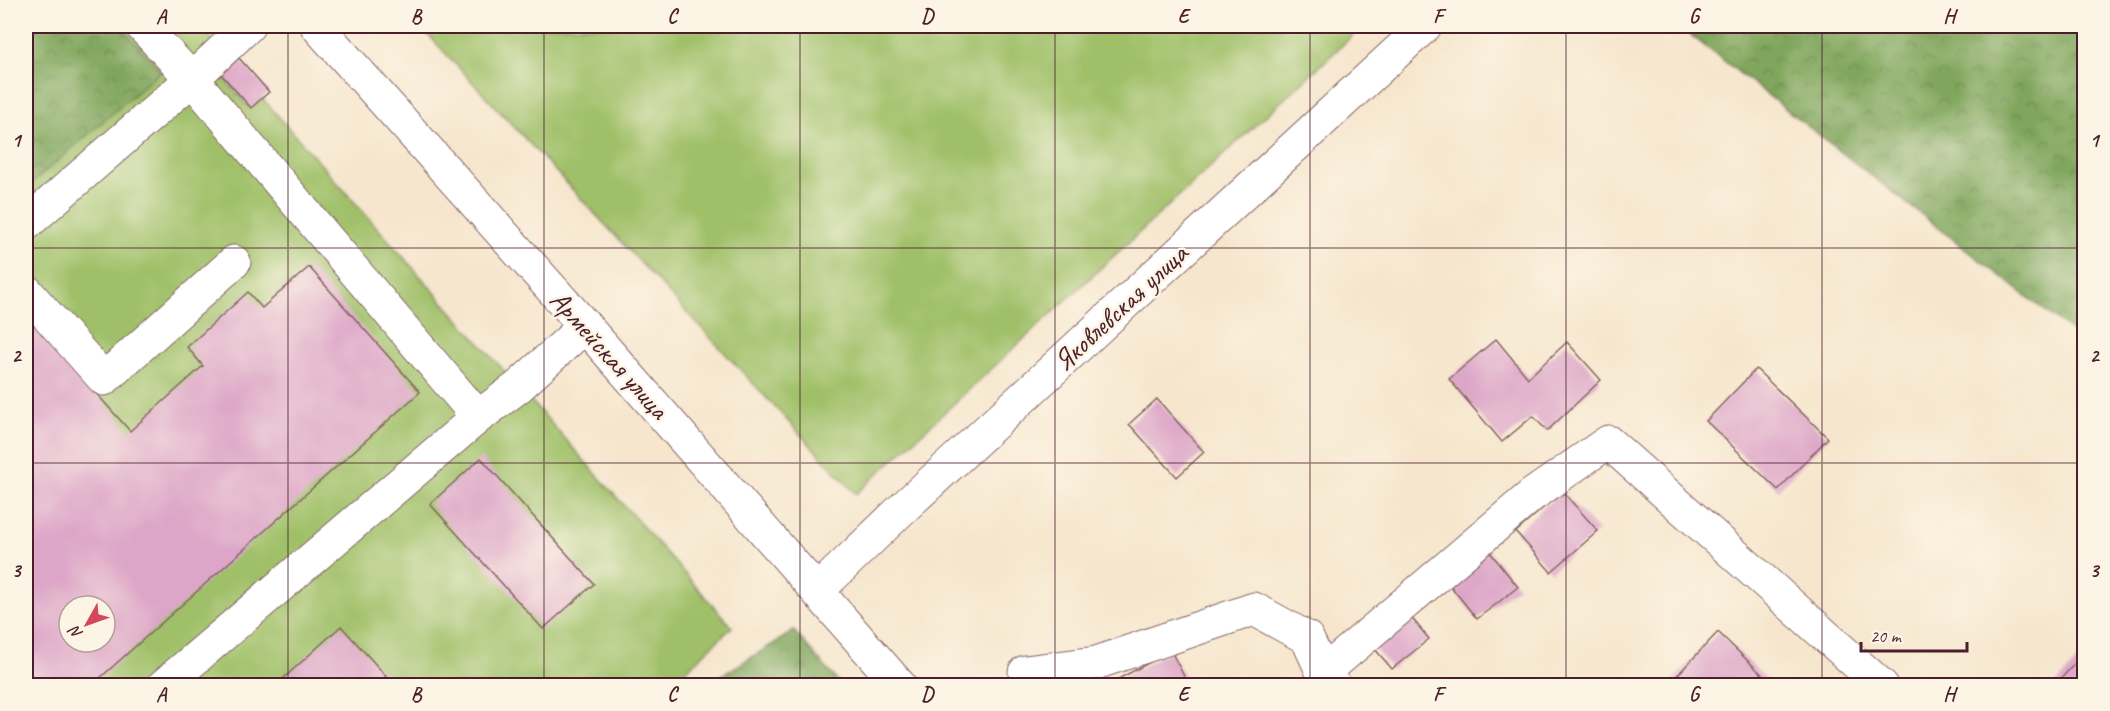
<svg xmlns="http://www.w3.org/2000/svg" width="2110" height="711" viewBox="0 0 2110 711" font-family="Caveat,sans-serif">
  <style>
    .green { fill: #9fc068; stroke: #74704a; stroke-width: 1.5; fill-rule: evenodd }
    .forest { fill: url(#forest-crowns); stroke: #646244; stroke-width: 1.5 }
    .building { fill: #dda6c8; fill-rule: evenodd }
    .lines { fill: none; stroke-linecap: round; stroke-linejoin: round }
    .minor-casing { stroke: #866564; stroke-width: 35 }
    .minor { stroke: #fff; stroke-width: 33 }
    .grid { fill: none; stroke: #4a1f2b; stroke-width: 1.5; stroke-opacity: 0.55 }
    .labels { text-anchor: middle; stroke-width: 5; stroke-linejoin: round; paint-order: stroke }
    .street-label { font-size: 28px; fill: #4a1f2b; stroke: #fcf5e5 }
    .neatline { fill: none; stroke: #4a1f2b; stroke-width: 2 }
    .grid-label { font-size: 20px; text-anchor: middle; font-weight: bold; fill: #4a1f2b }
  </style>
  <defs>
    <pattern id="forest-crowns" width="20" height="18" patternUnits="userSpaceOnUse" patternTransform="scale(1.5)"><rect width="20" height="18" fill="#7fa65c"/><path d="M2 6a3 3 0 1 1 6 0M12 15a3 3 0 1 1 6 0" fill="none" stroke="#6a874c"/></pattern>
  </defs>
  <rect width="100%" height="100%" fill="#fcf5e5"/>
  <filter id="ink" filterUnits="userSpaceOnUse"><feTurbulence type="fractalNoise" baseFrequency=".0167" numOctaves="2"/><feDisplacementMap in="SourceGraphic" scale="12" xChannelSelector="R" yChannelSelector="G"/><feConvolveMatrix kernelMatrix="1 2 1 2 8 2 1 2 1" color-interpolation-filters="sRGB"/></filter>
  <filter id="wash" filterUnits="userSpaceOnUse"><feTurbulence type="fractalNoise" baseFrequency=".008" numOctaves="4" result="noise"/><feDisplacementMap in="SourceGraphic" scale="24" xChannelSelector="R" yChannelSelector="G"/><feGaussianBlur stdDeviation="1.35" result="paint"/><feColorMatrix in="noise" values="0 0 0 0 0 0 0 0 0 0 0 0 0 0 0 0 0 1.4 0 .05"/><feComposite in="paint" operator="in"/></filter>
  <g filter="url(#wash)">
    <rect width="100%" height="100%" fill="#f6e6cd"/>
    <!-- green -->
    <g class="green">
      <path d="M 26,26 L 200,26 L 233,63 L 221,75 L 250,108 L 262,98 L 732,627 L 671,685 L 26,685 ZM 69,606 L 105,606 L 105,642 L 69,642 Z"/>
      <polygon points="420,26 1363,26 856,494"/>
    </g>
    <!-- forest -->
    <g class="forest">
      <polygon points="26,26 120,26 161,71 26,188"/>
      <polygon points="1679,26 2084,26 2084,341"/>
      <polygon points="794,631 841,685 706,685"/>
    </g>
    <g id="blocks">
      <!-- building -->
      <g class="building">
        <polygon points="239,58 269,92 251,108 221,74"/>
        <path d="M 309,267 L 420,392 L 91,686 L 26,686 L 26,315 L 130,431 L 203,366 L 187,347 L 248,292 L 262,308 ZM 69,606 L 105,606 L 105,642 L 69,642 Z"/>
        <polygon points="1496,339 1528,378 1567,342 1601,380 1547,431 1533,416 1502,442 1449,379"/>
        <polygon points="1756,369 1828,438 1778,490 1706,421"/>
        <polygon points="1157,399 1204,452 1177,477 1129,424"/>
        <polygon points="481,458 594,584 543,629 430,504"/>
        <polygon points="1562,491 1598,531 1551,572 1516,532"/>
        <polygon points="1485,546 1518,587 1477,619 1444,578"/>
        <polygon points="1405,610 1429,639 1392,669 1368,641"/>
        <polygon points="341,626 386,676 376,686 275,686"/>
        <polygon points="1718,632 1774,686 1667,686"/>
        <polygon points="1171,651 1189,686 1105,686"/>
        <polygon points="2080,658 2084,662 2084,686 2054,686"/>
      </g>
    </g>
  </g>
  <g filter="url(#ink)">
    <use href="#blocks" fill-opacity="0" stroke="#866564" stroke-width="1.5"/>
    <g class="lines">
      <!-- minor casing -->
      <g class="minor-casing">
        <g id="minor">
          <polyline points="142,26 192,79 478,417"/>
          <polyline points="317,26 585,326 900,686"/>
          <polyline points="26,224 192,79 248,26"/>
          <polyline points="26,291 104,379 234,262"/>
          <polyline points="818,590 901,510 1425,26"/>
          <polyline points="1025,672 1096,663 1254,609 1307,638 1323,673 1335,686"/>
          <polyline points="1323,673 1532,495 1608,442 1882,686"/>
          <polyline points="163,686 478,417 518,387 585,326"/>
        </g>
      </g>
      <!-- minor -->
      <use href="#minor" class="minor"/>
    </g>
  </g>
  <!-- grid -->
  <path class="grid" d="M 288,26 L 288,686M 544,26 L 544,686M 800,26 L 800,686M 1055,26 L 1055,686M 1310,26 L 1310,686M 1566,26 L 1566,686M 1822,26 L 1822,686M 26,248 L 2084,248M 26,463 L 2084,463"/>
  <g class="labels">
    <!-- street labels -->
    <g class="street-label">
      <text transform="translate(1120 307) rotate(-43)" y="10">Яковлевская улица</text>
      <text transform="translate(610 354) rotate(48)" y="10">Армейская улица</text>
    </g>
  </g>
  <!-- margin -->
  <rect width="2110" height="711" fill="none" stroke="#fcf5e5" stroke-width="66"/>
  <!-- north arrow -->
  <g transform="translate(87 624) rotate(230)"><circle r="28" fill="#fcf5e5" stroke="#b59f9b" stroke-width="1.5"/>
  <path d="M0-4.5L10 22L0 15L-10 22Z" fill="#d1495b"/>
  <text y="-9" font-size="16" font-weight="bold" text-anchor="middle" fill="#4a1f2b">N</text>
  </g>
  <!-- scale -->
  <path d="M1861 642v9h106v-9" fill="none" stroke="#4a1f2b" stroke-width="3"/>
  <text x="1870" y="642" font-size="18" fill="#4a1f2b" stroke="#fcf5e5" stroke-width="4.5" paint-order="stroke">20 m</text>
  <rect x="33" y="33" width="2044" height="645" class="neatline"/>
  <g class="grid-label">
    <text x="161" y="23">A</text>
    <text x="416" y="23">B</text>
    <text x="672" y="23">C</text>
    <text x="927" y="23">D</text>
    <text x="1183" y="23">E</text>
    <text x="1438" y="23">F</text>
    <text x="1694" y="23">G</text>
    <text x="1949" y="23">H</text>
    <text x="16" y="147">1</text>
    <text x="2094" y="147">1</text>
    <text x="16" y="362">2</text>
    <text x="2094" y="362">2</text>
    <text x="16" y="577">3</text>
    <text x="2094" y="577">3</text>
    <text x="161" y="701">A</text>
    <text x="416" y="701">B</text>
    <text x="672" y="701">C</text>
    <text x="927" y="701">D</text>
    <text x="1183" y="701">E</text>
    <text x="1438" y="701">F</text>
    <text x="1694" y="701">G</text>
    <text x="1949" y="701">H</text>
  </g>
</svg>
